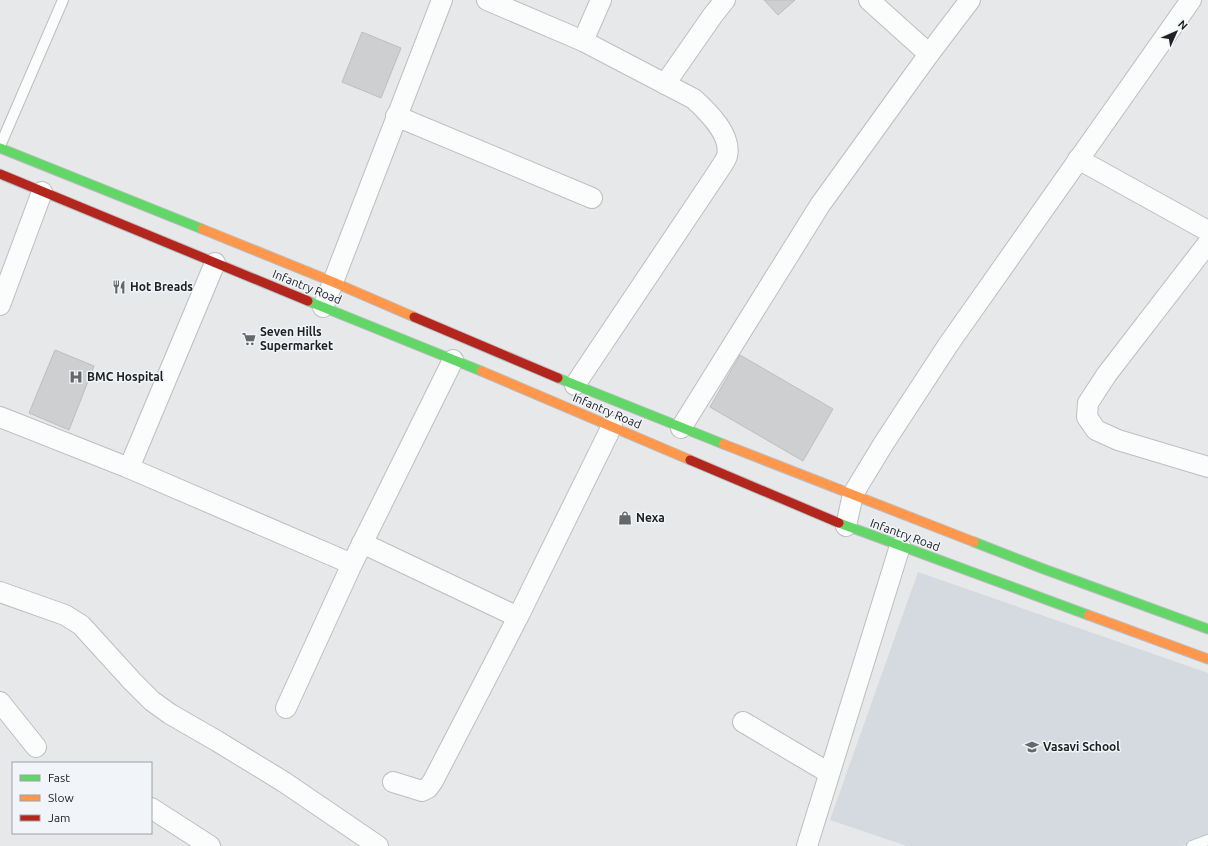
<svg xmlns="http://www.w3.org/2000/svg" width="1208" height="846" viewBox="0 0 1208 846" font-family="Ubuntu,sans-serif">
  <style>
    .built { fill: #d4dae0 }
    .building { fill: #cdcfd0; stroke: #bcbebf }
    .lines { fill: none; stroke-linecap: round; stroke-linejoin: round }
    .lane-casing { stroke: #bcbec0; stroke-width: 12 }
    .street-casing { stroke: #bcbec0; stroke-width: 22 }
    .fast-casing { stroke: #bcbec0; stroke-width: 11 }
    .slow-casing { stroke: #bcbec0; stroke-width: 11 }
    .jam-casing { stroke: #bcbec0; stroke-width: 11 }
    .lane { stroke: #fbfcfc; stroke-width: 10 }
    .street { stroke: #fbfcfc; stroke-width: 20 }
    .fast { stroke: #63d668; stroke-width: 9 }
    .slow { stroke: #ff974d; stroke-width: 9 }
    .jam { stroke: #b3261e; stroke-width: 9 }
    .labels { text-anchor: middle; stroke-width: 3; stroke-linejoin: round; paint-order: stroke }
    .poi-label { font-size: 12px; font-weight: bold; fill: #202123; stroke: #f1f5f9; text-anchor: start }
    .street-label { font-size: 12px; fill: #202123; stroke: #f1f5f9 }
  </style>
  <rect width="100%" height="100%" fill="#e6e8ea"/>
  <!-- built -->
  <polygon class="built" points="918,572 1208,673 1208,839 1181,846 907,846 830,820"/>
  <!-- building -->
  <g class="building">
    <polygon points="764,0 795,0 778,15"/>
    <polygon points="362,32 401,48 381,98 342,82"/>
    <polygon points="55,350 94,366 69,430 29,413"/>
    <polygon points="740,355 833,409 803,461 710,407"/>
  </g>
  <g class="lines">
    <!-- lane casing -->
    <g class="lane-casing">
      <g id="lane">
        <polyline points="0,146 63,0"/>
        <polyline points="1192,846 1208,840"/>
      </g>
    </g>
    <!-- street casing -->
    <g class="street-casing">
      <g id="street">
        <path d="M 487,0 L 583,41 L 694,99 C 708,112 732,135 727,156 C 725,162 720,168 717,173 L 575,385"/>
        <polyline points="869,0 929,54"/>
        <polyline points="583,41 601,0"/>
        <polyline points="665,84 713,15 725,0"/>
        <polyline points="396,116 592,198"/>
        <polyline points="1078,159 1208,231"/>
        <polyline points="1208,243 1107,374 1088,403 1087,417 1096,430 1118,440 1208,467"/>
        <polyline points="0,305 42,192"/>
        <polyline points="323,307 333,282 442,0"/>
        <polyline points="0,417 129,468 215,263"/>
        <polyline points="681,428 820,205 929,54 970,0"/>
        <polyline points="129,468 352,564 453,360"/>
        <polyline points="846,526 853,494 884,443 948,345 1191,0"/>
        <polyline points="362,543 518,617 612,426"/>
        <polyline points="0,592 65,615 81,625 132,681 152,701 170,714 217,741 284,782 378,846"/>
        <polyline points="0,702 36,747"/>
        <polyline points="286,708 352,564"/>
        <polyline points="743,722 829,773"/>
        <polyline points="393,782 422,791 428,788 433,781 518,617"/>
        <polyline points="151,808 210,846"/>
        <polyline points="807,846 900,546"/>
      </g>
    </g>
    <!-- fast casing -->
    <g class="fast-casing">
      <g id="fast">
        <polyline points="0,148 202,229"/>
        <polyline points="308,301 481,371"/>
        <polyline points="558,378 723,444"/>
        <polyline points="839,523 1088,615"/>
        <polyline points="974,542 1041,568 1208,629"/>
      </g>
    </g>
    <!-- slow casing -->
    <g class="slow-casing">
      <g id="slow">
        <polyline points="202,229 333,282 414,317"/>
        <polyline points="481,371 690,460"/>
        <polyline points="723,444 974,542"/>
        <polyline points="1088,615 1208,659"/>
      </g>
    </g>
    <!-- jam casing -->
    <g class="jam-casing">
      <g id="jam">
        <polyline points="0,174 308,301"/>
        <polyline points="414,317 558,378"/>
        <polyline points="690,460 839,523"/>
      </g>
    </g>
    <!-- lane -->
    <use href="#lane" class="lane"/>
    <!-- street -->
    <use href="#street" class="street"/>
    <!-- fast -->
    <use href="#fast" class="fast"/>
    <!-- slow -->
    <use href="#slow" class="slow"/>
    <!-- jam -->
    <use href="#jam" class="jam"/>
  </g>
  <!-- icons -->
  <defs>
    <g id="restaurant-bare" transform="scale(1.08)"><path d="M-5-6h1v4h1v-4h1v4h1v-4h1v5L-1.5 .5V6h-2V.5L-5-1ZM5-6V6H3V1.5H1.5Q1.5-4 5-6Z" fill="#656769" stroke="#f1f5f9" stroke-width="2.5" paint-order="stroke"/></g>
    <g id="supermarket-bare" transform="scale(1.08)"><path d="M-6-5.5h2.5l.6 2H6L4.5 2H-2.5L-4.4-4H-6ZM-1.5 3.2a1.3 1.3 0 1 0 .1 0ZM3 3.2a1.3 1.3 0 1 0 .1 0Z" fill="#656769" stroke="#f1f5f9" stroke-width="2.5" paint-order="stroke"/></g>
    <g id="hospital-bare" transform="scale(1.08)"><path d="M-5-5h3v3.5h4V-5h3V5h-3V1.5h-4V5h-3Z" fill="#656769" stroke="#f1f5f9" stroke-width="2.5" paint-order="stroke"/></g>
    <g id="shop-bare" transform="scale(1.08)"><path d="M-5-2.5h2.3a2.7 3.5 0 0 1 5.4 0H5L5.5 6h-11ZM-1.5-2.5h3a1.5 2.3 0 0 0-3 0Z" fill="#656769" stroke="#f1f5f9" stroke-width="2.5" paint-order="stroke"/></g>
    <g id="school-bare" transform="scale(1.08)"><path d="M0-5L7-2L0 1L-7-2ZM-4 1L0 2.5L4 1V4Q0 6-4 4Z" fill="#656769" stroke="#f1f5f9" stroke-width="2.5" paint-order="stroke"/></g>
  </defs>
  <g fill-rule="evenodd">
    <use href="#restaurant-bare" x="119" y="287"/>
    <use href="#supermarket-bare" x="249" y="339"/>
    <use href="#hospital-bare" x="76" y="377"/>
    <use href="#shop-bare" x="625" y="518"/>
    <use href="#school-bare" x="1032" y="747"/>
  </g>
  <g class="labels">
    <!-- poi labels -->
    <g class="poi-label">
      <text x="130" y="291">Hot Breads</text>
      <text x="260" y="336">Seven Hills<tspan x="260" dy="14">Supermarket</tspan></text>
      <text x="87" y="381">BMC Hospital</text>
      <text x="636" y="522">Nexa</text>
      <text x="1043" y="751">Vasavi School</text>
    </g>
    <!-- street labels -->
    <g class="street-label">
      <text transform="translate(307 287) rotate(22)" y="4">Infantry Road</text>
      <text transform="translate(607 411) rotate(23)" y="4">Infantry Road</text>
      <text transform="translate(905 535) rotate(20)" y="4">Infantry Road</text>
    </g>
  </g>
  <!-- legend -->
  <rect x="12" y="762" width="140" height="72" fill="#f1f5f9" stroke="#9da0a3"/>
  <rect x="20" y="775" width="20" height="6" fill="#63d668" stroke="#9da0a3"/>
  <text x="48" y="782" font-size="12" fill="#202123">Fast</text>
  <rect x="20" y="795" width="20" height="6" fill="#ff974d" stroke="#9da0a3"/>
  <text x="48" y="802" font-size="12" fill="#202123">Slow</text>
  <rect x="20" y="815" width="20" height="6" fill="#b3261e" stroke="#9da0a3"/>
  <text x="48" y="822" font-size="12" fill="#202123">Jam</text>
  <!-- north arrow -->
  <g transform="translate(1176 32) rotate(45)" stroke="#f1f5f9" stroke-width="3" paint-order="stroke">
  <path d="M0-3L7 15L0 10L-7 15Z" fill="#202123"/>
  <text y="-6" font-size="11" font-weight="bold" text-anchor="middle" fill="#202123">N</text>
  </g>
</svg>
